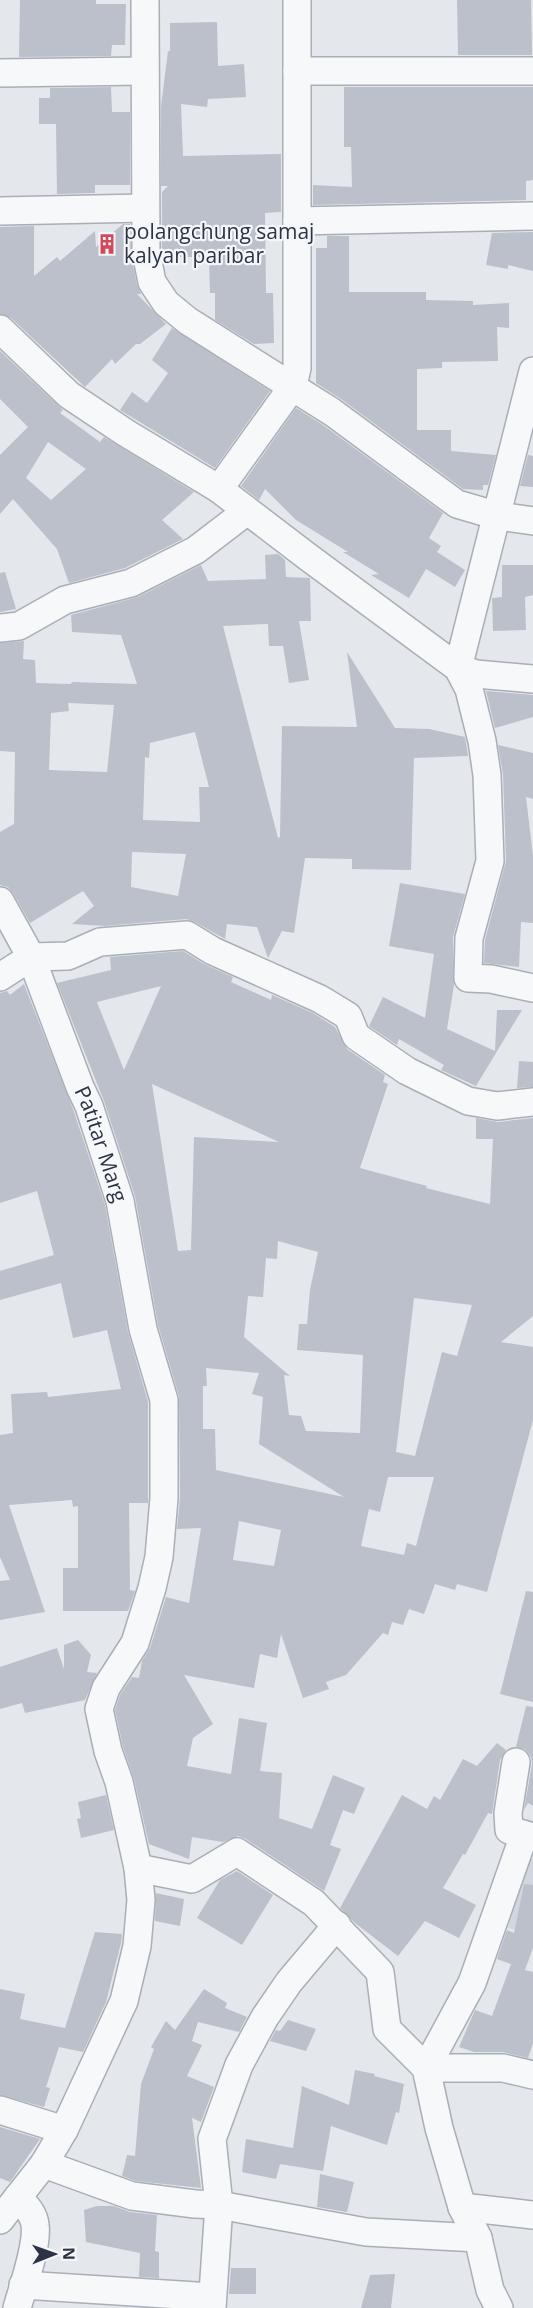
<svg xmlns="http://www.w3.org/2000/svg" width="533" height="2308" viewBox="0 0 533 2308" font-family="'Open Sans',sans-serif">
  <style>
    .built { fill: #d2d6de }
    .building { fill: #bbc0ca; fill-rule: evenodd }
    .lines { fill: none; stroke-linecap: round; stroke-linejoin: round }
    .minor-casing { stroke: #a9aeb7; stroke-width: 30 }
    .minor { stroke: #f7f8fa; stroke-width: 27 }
    .labels { text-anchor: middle; stroke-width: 4.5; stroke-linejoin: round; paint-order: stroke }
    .poi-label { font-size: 21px; fill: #2b3445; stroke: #f4f6f9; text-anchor: start }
    .street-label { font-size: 21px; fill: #2b3445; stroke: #f4f6f9 }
  </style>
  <rect width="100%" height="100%" fill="#e4e7ec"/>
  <!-- built -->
  <polygon class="built" points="527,1858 533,1859 533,1935 508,1928"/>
  <!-- building -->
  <g class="building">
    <polygon points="20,0 96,0 96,4 126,4 125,45 112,45 111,56 19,57"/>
    <polygon points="457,0 531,0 532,55 458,55"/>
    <polygon points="217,22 218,66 244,64 246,97 208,99 207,107 181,104 183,156 281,154 281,212 265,213 266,293 273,293 274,343 254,344 215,320 215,293 210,293 209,257 163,257 162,250 162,192 168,186 161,186 161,106 168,51 170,51 170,23"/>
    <polygon points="111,87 112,112 130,112 130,185 95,185 95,193 57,194 56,124 39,124 39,98 50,98 50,88"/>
    <polygon points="344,87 533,87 533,180 526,181 526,200 313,205 313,185 352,187 351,147 344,147"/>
    <polygon points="123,224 130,224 131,255 137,285 141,294 137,294 166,324 140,344 136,344 115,364 112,359 85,387 11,318 0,314 0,227 34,226 34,276 57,257 60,261 95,231 96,247"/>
    <polygon points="533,232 533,271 508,265 508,269 486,265 492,233"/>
    <polygon points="327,236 349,236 349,292 426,292 426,300 473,301 473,305 509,303 509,328 497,327 498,361 442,362 442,368 417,369 417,430 451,430 451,451 496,455 488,485 483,485 483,490 463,489 341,399 316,383 316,248 327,248"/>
    <polygon points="172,328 270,391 215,468 120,410 132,392 147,403 168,373 152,360"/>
    <path d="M 0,351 L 63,410 L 60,413 L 100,442 L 104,437 L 194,492 L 162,520 L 183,539 L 125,568 L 69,583 L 57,549 L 13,499 L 0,514 L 0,455 L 28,427 L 0,399 ZM 48,442 L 86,469 L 51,500 L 26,478 Z"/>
    <polygon points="296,408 323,425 443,513 429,538 441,546 437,552 465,570 455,587 426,569 409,598 371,575 379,574 343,552 348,552 296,520 265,489 259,500 241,486"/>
    <polygon points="528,455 533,456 533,487 520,486"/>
    <path d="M 278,554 L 285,560 L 286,577 L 310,578 L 311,621 L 299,621 L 309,680 L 289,683 L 283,646 L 269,646 L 268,624 L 223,626 L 278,838 L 280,837 L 282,726 L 357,727 L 347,652 L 395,728 L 429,729 L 465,737 L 468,756 L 414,758 L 411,870 L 352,869 L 352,859 L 305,858 L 294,933 L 282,931 L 268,958 L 257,927 L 227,924 L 225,939 L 195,922 L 186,919 L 105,926 L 72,924 L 94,906 L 83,891 L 30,923 L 13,893 L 8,887 L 0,885 L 0,832 L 14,824 L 15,752 L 0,751 L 0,643 L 24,641 L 23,659 L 35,660 L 36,683 L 71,684 L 72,682 L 137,684 L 121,635 L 72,632 L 71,615 L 138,597 L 201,565 L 208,581 L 266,579 L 265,555 ZM 68,703 L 114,705 L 107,772 L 49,770 L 51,713 L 69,711 ZM 195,732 L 209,787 L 199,787 L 200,822 L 143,820 L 145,757 L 149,758 L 150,743 ZM 132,852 L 186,854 L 178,896 L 131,887 Z"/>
    <polygon points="502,565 533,565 533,595 525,597 526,630 493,631 492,598 502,597"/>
    <polygon points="5,572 16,609 0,612 0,573"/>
    <polygon points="486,691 533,695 533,717 495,728"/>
    <polygon points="498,745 533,753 533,799 526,797 533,856 533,923 521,922 519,967 484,963 485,940 506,861 503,774"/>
    <polygon points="400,883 465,894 453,937 454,985 447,1029 495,1051 497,1010 522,1010 476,1086 441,1070 444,1065 399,1039 397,1045 369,1026 383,997 425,1018 434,954 389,946"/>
    <path d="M 183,951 L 206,965 L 233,977 L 231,982 L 271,1000 L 272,995 L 313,1013 L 335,1027 L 347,1049 L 385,1075 L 383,1082 L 388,1084 L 360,1168 L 427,1186 L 426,1188 L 490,1204 L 493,1139 L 476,1139 L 476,1118 L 498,1122 L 533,1118 L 533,1316 L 501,1342 L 533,1347 L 533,1420 L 487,1592 L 457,1584 L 455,1590 L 435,1584 L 424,1614 L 409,1609 L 403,1625 L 392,1622 L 388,1635 L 383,1633 L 346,1675 L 326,1682 L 329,1689 L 303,1698 L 281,1634 L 277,1658 L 260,1654 L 254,1688 L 184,1675 L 213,1724 L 193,1738 L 187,1766 L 231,1774 L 239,1718 L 267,1723 L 260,1771 L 282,1773 L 279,1818 L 312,1829 L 333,1775 L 365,1788 L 354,1814 L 343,1810 L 330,1845 L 341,1849 L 324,1891 L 246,1839 L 238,1836 L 223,1842 L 192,1837 L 189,1859 L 149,1844 L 134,1779 L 123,1747 L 115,1710 L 120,1695 L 132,1677 L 139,1678 L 142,1661 L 150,1648 L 166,1597 L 189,1603 L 201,1528 L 177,1529 L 180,1498 L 179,1396 L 158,1325 L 135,1196 L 104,1101 L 57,983 L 111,970 L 110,957 ZM 161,986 L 124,1070 L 97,1002 ZM 152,1084 L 279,1142 L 194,1137 L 191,1250 L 178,1251 ZM 278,1241 L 318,1252 L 310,1290 L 307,1324 L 299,1324 L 297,1350 L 363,1355 L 360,1433 L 306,1431 L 301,1416 L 289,1415 L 284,1375 L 290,1376 L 244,1337 L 248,1296 L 263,1297 L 266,1258 L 277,1259 ZM 414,1298 L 472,1305 L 457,1356 L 442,1352 L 415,1456 L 396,1452 ZM 206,1368 L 259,1373 L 252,1394 L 263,1397 L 259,1444 L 344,1497 L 216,1470 L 215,1429 L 203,1429 L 203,1386 L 207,1386 ZM 388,1477 L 434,1477 L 416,1546 L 407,1543 L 404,1555 L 361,1546 L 369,1509 L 380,1512 ZM 239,1521 L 281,1530 L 274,1566 L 233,1560 Z"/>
    <polygon points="24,984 74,1112 105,1205 128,1332 148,1402 148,1503 129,1503 130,1590 135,1591 128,1611 63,1611 63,1568 78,1568 78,1506 73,1507 72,1500 9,1505 45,1612 0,1620 0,1581 10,1580 0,1557 0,1435 13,1433 11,1394 47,1392 48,1397 121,1389 107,1330 73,1338 61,1283 0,1300 0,1271 54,1255 37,1191 0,1203 0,993 7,991 10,995"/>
    <polygon points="519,1061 533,1062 533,1087 517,1088"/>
    <polygon points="526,1591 533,1592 533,1702 500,1694"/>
    <polygon points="78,1640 91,1655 87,1672 97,1673 85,1700 25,1713 22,1703 0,1709 0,1667 57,1648 64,1669 64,1645"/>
    <polygon points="526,1706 533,1707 533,1806 528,1803 524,1810 532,1764 531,1757 525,1749 516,1747"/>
    <polygon points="497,1743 506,1750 500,1760 492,1814 488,1813 465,1855 463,1854 443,1888 476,1905 459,1938 425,1921 398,1956 355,1923 340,1908 402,1795 427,1809 434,1796 440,1800 463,1759 477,1766"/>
    <polygon points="106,1795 114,1830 81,1838 77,1819 81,1818 78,1802"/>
    <polygon points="237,1871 273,1895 242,1945 197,1918 220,1880"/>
    <polygon points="524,1884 533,1885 533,1948 525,1970 533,1972 533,2043 528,2058 503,2052 474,2052 459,2047 475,2010 492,2016 511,1964 497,1959 507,1930 514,1933"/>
    <polygon points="156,1893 184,1899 180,1926 155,1921"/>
    <polygon points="95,1932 122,1934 121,1943 106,2002 83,2052 59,2047 46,2087 50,2088 44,2107 0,2095 0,1989 25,1994 20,2019 65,2028"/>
    <polygon points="204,1989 227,2003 225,2008 247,2017 239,2032 198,2022 192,2041 202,2045 187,2076 214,2087 201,2122 192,2118 201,2188 136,2181 122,2176 127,2155 135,2156 141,2084 154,2049 151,2047 166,2021 175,2030"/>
    <polygon points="288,2020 316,2029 306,2051 270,2041 276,2030 280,2031"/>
    <polygon points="355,2070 375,2074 374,2076 404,2084 399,2113 396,2112 387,2145 331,2126 323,2171 280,2164 276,2179 242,2172 246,2139 293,2148 302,2086 349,2105"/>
    <polygon points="0,2127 40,2139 10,2182 0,2178"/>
    <polygon points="320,2174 354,2182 347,2212 317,2207"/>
    <polygon points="97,2206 114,2206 130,2212 157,2215 155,2251 159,2252 159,2278 139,2277 140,2253 86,2242 84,2210"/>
    <polygon points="231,2268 256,2268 256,2294 229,2294"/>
    <polygon points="395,2274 391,2308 361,2308 370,2275"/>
  </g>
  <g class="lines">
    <!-- minor casing -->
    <g class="minor-casing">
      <g id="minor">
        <polyline points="145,0 146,252 152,282 166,303 188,321 332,412 457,504 498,516 533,521"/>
        <polyline points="297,71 533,71"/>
        <polyline points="0,73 144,71"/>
        <polyline points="0,211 144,208"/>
        <polyline points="297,221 533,216"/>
        <polyline points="0,329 69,395 126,433 219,489 308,557 458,668 469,689 482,741 487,775 490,861 469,938 468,978 491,979 533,988"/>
        <polyline points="533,371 458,668 476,674 533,679"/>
        <polyline points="219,489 293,386 297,368 297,0"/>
        <polyline points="0,628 19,626 65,600 131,583 196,550 247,511"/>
        <path id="s1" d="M 0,901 L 31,957 L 80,1087 L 89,1106 L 120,1201 L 143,1329 L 164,1400 L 164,1498 L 159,1557 L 152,1588 L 135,1643 L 106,1688 L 99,1709 L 108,1751 L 119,1782 L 138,1868 L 141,1900 L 137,1946 L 124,2001 L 64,2130 L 44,2164 L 0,2220"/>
        <polyline points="0,977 31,957 68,956 100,942 187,935 213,951 320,999 348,1016 356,1036 407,1071 468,1101 497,1106 533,1102"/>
        <polyline points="516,1762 508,1813 509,1830 533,1837"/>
        <polyline points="524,1835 472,1983 426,2068 503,2068 533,2075"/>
        <polyline points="138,1868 192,1879 237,1852 314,1903 380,1972 387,2029 426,2068 439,2128 462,2207 478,2238 490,2290 499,2308"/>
        <polyline points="0,2110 64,2130"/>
        <polyline points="44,2164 132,2196 195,2204 219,2205 366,2232 478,2238"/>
        <polyline points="462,2207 533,2215"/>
        <polyline points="23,2285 212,2297"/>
        <path d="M 17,2308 C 23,2287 38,2245 35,2225 C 34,2213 25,2205 18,2197"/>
        <polyline points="212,2308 219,2205 212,2139 239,2065 265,2017 289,1982 337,1925"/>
      </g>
    </g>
    <!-- minor -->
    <use href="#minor" class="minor"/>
  </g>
  <!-- icons -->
  <defs>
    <g id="building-bare" transform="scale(1.62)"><path d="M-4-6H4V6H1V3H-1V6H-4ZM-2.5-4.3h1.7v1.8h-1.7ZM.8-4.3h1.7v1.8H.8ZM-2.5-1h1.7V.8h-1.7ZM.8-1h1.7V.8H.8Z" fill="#d1495b" stroke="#f4f6f9" stroke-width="2.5" paint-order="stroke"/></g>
  </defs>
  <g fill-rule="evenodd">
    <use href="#building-bare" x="107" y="244"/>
  </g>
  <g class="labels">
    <!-- poi labels -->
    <g class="poi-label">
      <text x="124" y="239">polangchung samaj<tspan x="124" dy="24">kalyan paribar</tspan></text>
    </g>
    <!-- street labels -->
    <g class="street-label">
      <text dy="7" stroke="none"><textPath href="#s1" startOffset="264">Patitar Marg</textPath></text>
    </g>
  </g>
  <!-- north arrow -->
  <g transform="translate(54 2254) rotate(89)" stroke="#f4f6f9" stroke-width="4.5" paint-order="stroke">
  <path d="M0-4.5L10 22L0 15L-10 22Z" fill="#2b3445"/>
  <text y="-9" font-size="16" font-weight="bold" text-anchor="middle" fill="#2b3445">N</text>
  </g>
</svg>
